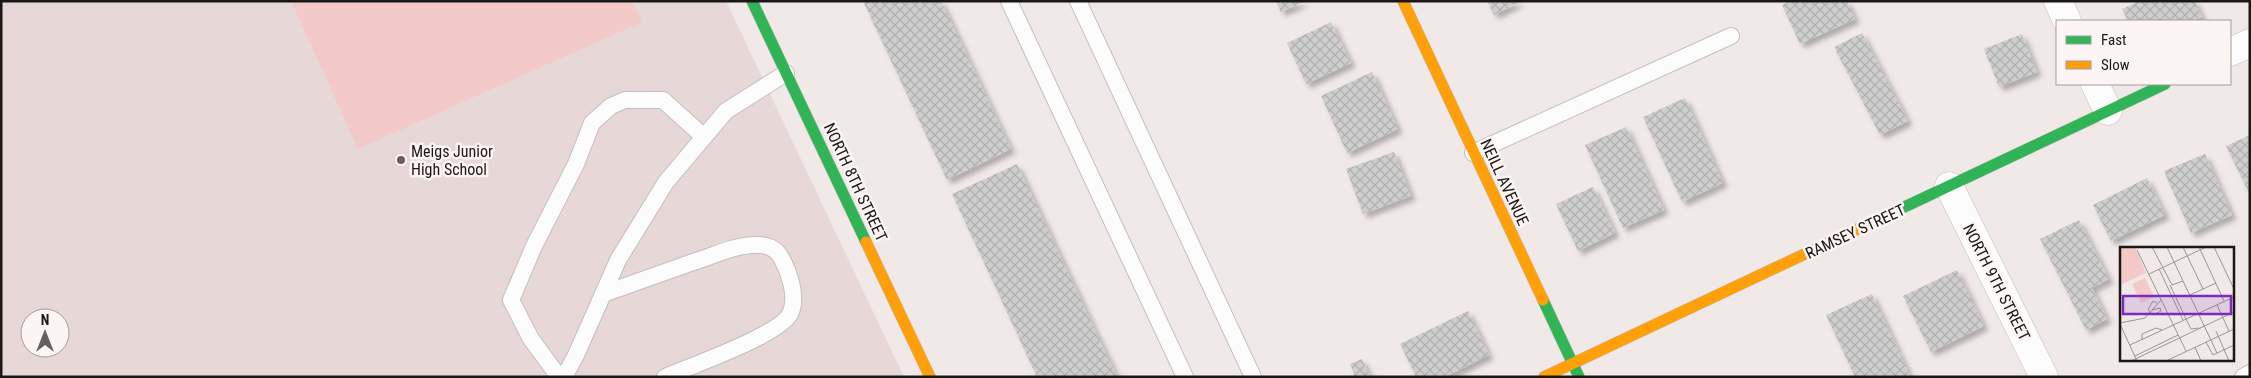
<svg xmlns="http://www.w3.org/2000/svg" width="2251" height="378" viewBox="0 0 2251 378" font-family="'Roboto Condensed',sans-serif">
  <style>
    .built { fill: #e7d8d7; fill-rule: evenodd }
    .grass { fill: #f3cac8 }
    .building { fill: url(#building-cross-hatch); filter: url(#shadow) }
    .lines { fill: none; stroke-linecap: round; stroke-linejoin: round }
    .lane-casing { stroke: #c3bebd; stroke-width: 18 }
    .street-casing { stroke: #c3bebd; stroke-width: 29 }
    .fast-casing { stroke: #c3bebd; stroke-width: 12 }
    .slow-casing { stroke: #c3bebd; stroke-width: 12 }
    .lane { stroke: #fdfcfc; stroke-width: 16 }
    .street { stroke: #fdfcfc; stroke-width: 28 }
    .fast { stroke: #30b455; stroke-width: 11 }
    .slow { stroke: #ff9f0a; stroke-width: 11 }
    .poi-dot { fill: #666060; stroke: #fdf5f4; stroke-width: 2 }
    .labels { text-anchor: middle; stroke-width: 5; stroke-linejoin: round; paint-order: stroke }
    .poi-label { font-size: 16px; fill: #1c1717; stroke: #fdf5f4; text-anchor: start }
    .street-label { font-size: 16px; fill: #1c1717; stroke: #fdf5f4 }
    .inset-road { fill: none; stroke: #9b9594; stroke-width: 1 }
    .view { fill: #7b2cbf; fill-opacity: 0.15; stroke: #7b2cbf; stroke-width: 2.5 }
    .inset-edge { fill: none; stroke: #1c1717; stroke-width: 2.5 }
  </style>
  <defs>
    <pattern id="building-cross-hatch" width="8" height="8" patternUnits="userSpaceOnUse" patternTransform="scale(1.25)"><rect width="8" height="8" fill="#cfcece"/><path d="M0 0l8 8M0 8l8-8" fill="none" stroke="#b1b0b0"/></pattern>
    <filter id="shadow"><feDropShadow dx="4.5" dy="4.5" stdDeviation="2.5" flood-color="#0004"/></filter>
  </defs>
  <rect width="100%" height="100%" fill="#f0e9e8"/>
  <!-- built -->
  <path class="built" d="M 1,1 L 726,1 L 904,377 L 1,377 ZM 30,318 L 60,318 L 60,348 L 30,348 Z"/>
  <!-- grass -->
  <polygon class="grass" points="291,1 632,1 642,22 358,149"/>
  <!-- building -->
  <g class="building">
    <polygon points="863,1 941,1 1011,149 947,180"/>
    <polygon points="1276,1 1305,1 1281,12"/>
    <polygon points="1487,1 1521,1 1494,15"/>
    <polygon points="1790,1 1847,1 1855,19 1800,44 1782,5"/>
    <polygon points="2140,1 2195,1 2202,17 2192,21 2128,21 2122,9"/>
    <polygon points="1331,22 1351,63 1306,84 1287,43"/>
    <polygon points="1862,33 1908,121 1880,135 1834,47"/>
    <polygon points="2022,34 2037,72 1999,87 1984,49"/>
    <polygon points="1372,72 1398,129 1347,153 1321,96"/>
    <polygon points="1685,98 1723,183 1682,202 1643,117"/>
    <polygon points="1626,127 1664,210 1623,228 1585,145"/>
    <polygon points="2250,135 2250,195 2226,146"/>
    <polygon points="1394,152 1411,196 1363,214 1346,169"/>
    <polygon points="2205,154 2232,215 2191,233 2164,171"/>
    <polygon points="1017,164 1117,377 1037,377 952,194"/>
    <polygon points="2147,178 2165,215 2111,241 2093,205"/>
    <polygon points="1593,187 1615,233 1578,251 1556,204"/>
    <polygon points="2079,220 2109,279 2092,288 2107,319 2086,330 2040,239"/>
    <polygon points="1957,270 1984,326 1931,352 1903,296"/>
    <polygon points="1872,294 1910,376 1908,377 1855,377 1826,315"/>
    <polygon points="1468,311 1489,355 1445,377 1416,377 1400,344"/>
    <polygon points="1362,359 1370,377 1355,377 1350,364"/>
  </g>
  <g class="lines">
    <!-- lane casing -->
    <g class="lane-casing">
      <g id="lane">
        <polyline points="1009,1 1185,377"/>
        <polyline points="1078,1 1253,377"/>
        <polyline points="1473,153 1731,36"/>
        <path d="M 603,294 C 634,283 665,272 696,261 C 715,255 738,244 758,245 C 776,245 781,255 787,270 C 792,283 797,300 790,314 C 779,335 691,366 665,377"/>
        <polyline points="559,377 531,339 511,300 534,246 576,164 592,123 611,106 625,100 663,100 704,137"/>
        <polyline points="564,377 576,355 618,260 666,182 726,111 786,73"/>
        <polyline points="2243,377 2250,373"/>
      </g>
    </g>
    <!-- street casing -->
    <g class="street-casing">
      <g id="street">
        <polyline points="2058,1 2067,21"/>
        <polyline points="2230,52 2250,43"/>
        <polyline points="2095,84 2108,111"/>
        <polyline points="1949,186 2044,377"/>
      </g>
    </g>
    <!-- fast casing -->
    <g class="fast-casing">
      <g id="fast">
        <polyline points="752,1 866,242"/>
        <polyline points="1898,210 2165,84"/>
        <polyline points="1543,300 1579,377"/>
      </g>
    </g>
    <!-- slow casing -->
    <g class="slow-casing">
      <g id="slow">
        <polyline points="1403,1 1543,300"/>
        <polyline points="866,242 930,377"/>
        <polyline points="1544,377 1898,210"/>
      </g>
    </g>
    <!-- lane -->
    <use href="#lane" class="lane"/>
    <!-- street -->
    <use href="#street" class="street"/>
    <!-- fast -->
    <use href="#fast" class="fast"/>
    <!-- slow -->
    <use href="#slow" class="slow"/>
  </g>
  <!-- markers -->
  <circle class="poi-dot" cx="401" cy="160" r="5"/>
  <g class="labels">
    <!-- poi labels -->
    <g class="poi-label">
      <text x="411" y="157">Meigs Junior<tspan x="411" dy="18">High School</tspan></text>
    </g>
    <!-- street labels -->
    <g class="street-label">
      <text transform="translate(856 182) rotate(65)" y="6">NORTH 8TH STREET</text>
      <text transform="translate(1505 182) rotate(65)" y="6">NEILL AVENUE</text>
      <text transform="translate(1855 231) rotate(-25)" y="6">RAMSEY STREET</text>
      <text transform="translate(1997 282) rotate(63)" y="6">NORTH 9TH STREET</text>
    </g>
  </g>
  <!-- overview -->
  <g transform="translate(2120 247)">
    <rect width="114" height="114" fill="#f0e9e8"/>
    <path d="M 25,31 L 34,50 L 21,56 L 12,37 Z" fill="#f3cac8"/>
    <path d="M 0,0 L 15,0 L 26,26 L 0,38 Z" fill="#f3cac8"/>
    <path class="inset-road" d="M 32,0 L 52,38 L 63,34M 47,0 L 97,106M 63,0 L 83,42M 79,0 L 104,54M 94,0 L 114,42M 17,3 L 66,104M 39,22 L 63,73M 29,27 L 86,0M 50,38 L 66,72M 70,48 L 96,36M 97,58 L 109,84M 32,63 L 40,61 L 41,64 L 33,68 L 28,63 L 33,54 L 37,56M 66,72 L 71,82 L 79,81M 0,76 L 25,71 L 41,53M 0,77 L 17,114M 96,84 L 109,114M 22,93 L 22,87 L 36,81 L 42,83M 86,95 L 93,108 L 114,98M 10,98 L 114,50M 75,100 L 81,114M 15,109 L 58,88M 11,114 L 114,65M 46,114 L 114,82"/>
    <path class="view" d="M 3,49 L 111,49 L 111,67 L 3,67 Z"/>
    <rect width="114" height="114" class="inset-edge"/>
  </g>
  <!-- border -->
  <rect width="2251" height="378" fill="none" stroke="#1c1717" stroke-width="5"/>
  <!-- legend -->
  <rect x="2056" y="20" width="175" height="65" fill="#fdf5f4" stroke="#a39c9c"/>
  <rect x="2066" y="36" width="25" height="8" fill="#30b455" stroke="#a39c9c"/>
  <text x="2101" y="45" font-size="15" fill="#1c1717">Fast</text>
  <rect x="2066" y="61" width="25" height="8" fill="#ff9f0a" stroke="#a39c9c"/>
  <text x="2101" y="70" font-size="15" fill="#1c1717">Slow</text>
  <!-- north arrow -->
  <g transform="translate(45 333)"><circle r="24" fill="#fdf5f4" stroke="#a39c9c"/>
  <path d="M0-4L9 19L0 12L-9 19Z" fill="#666060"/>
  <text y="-8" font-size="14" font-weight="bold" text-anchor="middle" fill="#1c1717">N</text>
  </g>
</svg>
